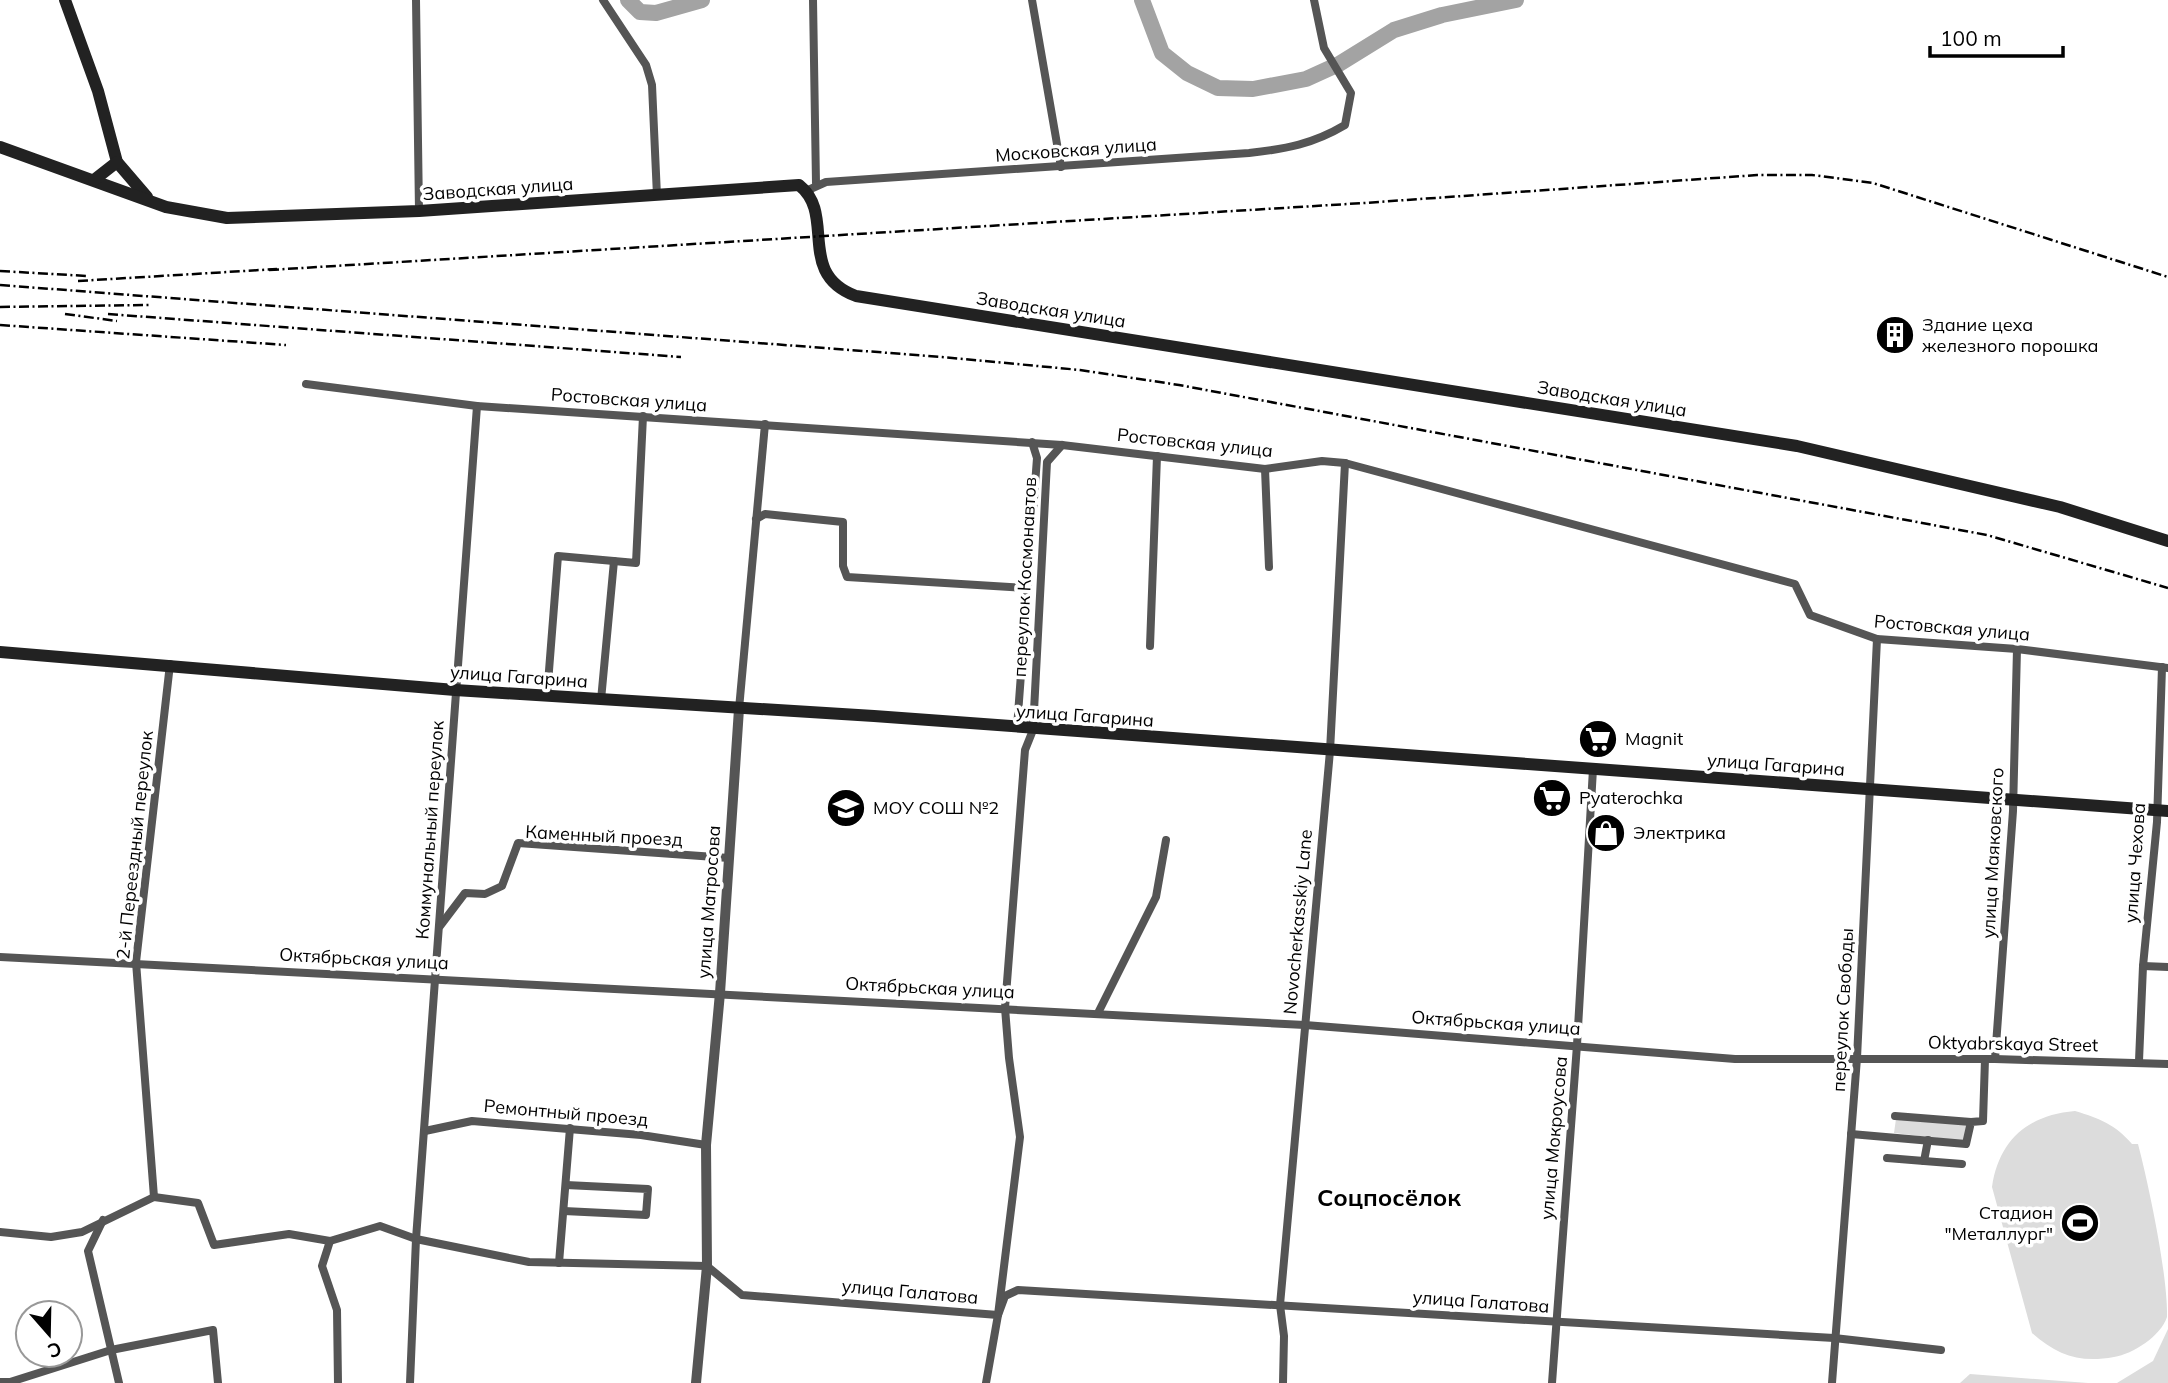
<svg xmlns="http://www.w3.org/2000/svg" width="2168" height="1383" viewBox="0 0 2168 1383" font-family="Mulish,sans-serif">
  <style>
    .green { fill: #dcdcdc }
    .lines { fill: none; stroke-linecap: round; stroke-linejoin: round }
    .river { stroke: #a3a3a3; stroke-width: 16 }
    .minor { stroke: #555; stroke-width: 8 }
    .tertiary { stroke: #555; stroke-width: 10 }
    .secondary { stroke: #222; stroke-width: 12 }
    .rail { stroke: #000; stroke-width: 2.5; stroke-dasharray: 10 3.5 2 3.5; stroke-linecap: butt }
    .labels { text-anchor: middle; stroke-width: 7; stroke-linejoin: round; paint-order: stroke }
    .street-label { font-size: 18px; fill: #000; stroke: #fff }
    .poi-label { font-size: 18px; fill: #000; stroke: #fff; text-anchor: start }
    .district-label { font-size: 24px; font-weight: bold; fill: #000; stroke: #fff }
  </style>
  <rect width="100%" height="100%" fill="#fff"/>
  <!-- green -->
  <g class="green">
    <path d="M 2075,1111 C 2099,1118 2116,1125 2132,1144 L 2138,1144 C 2149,1186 2168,1276 2167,1317 C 2161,1336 2133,1354 2114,1357 C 2080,1363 2058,1356 2032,1333 L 1992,1187 C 1999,1140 2028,1115 2075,1111 Z"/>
    <polygon points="1896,1119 1968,1125 1964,1141 1894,1133"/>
    <polygon points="2168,1329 2168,1383 2117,1383 2153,1361"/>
    <polygon points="1970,1374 2088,1383 1960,1383"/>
  </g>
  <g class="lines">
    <!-- river -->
    <g class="river">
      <polyline points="628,0 640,12 656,13 702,0"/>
      <polyline points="1142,0 1162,53 1187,73 1218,88 1253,89 1306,79 1339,64 1394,30 1442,15 1516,0"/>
    </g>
    <!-- minor -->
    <g class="minor">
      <polyline points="416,0 419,211"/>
      <polyline points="603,0 646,65 652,85 657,196"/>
      <polyline points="813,0 816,183"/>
      <polyline points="1032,0 1061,167"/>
      <path d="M 806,191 L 826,182 L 1249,153 C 1286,149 1313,144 1345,125 L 1351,93 L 1324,48 L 1314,0"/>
      <polyline points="306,384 477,406 1062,445 1265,469 1322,461 1345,463 1795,584 1810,615 1877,639 2017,649 2168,668"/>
      <polyline points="1265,469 1269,567"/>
      <polyline points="756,519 765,514 843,522 843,566 847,577 1028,588"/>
      <polyline points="1150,646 1157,456"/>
      <polyline points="547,696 558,556 636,563 643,416"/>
      <polyline points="601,700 614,561"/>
      <polyline points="739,709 765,424"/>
      <polyline points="1017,728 1037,458 1032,442"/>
      <polyline points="440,926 465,893 485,894 502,886 518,843 729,858"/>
      <polyline points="0,957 1305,1025 1735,1059 1995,1059 2168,1064"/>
      <polyline points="2143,966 2168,967"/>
      <polyline points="1098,1013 1156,897 1166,840"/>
      <polyline points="1995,1059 2013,811 2017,649"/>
      <polyline points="2139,1061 2143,966 2157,822 2162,667"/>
      <polyline points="1895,1116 1971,1122"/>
      <polyline points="425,1131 472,1121 641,1135 706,1145"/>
      <polyline points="1851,1134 1966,1144 1971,1122 1983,1121 1985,1059"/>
      <polyline points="1887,1158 1924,1161 1928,1140"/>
      <polyline points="1924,1161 1962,1164"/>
      <polyline points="154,1197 136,962 170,664"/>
      <polyline points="564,1211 646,1215 648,1189 566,1185"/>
      <polyline points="103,1220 88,1251 119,1383"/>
      <polyline points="0,1232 51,1237 82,1232 154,1197 198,1203 214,1245 289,1234 330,1241 380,1226 416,1239 529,1262 707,1266 742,1295 998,1315 1005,1296 1018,1290 1834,1338 1941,1350"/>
      <polyline points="330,1241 322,1266 337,1310 338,1383"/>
      <polyline points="559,1263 570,1128"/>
      <polyline points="0,1382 10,1382 111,1350 213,1330 218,1383"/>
      <polyline points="410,1383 416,1239 477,406"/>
      <polyline points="986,1383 998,1315 1020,1137 1009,1058 1005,1008 1025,750 1033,730 1047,462 1062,445"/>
      <polyline points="1283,1383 1284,1336 1280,1305 1330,751 1345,463"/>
      <polyline points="1552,1383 1577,1045 1593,769"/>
      <polyline points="1832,1383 1857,1058 1877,639"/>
    </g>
    <!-- tertiary -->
    <polyline class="tertiary" points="696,1383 707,1266 706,1145 720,993 739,709"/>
    <!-- secondary -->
    <g class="secondary">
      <polyline points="65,0 98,91 117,162 147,197"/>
      <path d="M 0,147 L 166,207 L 227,218 L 419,211 L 799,185 C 837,215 795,273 856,296 L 1797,446 L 2060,507 L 2168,541"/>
      <polyline points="94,180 117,162"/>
      <polyline points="0,652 455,690 874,716 2168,811"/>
    </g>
    <!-- rail -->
    <g class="rail">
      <polyline points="269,270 1364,203 1757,175 1812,175 1873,183 2168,277"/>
      <polyline points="0,271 87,276"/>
      <polyline points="78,281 277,269"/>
      <polyline points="0,285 942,357 1080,370 1179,385 1987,535 2168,588"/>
      <polyline points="0,307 150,305"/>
      <polyline points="65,314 117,321"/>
      <polyline points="108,314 681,357"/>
      <polyline points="0,325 286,345"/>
    </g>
  </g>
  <!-- icons -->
  <defs>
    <g id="building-disc" transform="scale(2.0125)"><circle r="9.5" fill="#000" stroke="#fff"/><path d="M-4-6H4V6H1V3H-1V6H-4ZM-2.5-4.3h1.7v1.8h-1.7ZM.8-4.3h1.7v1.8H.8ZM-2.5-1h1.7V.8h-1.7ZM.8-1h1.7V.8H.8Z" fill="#fff"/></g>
    <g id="supermarket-disc" transform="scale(2.0125)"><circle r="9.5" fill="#000" stroke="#fff"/><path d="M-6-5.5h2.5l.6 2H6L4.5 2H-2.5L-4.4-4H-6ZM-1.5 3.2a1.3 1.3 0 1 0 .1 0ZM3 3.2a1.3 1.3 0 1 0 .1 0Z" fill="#fff"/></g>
    <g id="school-disc" transform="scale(2.0125)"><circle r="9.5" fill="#000" stroke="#fff"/><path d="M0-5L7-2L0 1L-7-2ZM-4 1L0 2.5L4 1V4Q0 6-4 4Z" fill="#fff"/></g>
    <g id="shop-disc" transform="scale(2.0125)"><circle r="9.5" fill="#000" stroke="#fff"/><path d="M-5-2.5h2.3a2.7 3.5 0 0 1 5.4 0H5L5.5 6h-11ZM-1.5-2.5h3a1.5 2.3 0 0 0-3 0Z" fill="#fff"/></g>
    <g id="stadium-disc" transform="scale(2.0125)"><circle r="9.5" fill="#000" stroke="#fff"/><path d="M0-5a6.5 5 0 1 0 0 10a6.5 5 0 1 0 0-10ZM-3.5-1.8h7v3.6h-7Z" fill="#fff"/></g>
  </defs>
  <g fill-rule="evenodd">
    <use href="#building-disc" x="1895" y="335"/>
    <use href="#supermarket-disc" x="1598" y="739"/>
    <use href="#supermarket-disc" x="1552" y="798"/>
    <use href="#school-disc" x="846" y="808"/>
    <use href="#shop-disc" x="1606" y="833"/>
    <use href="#stadium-disc" x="2080" y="1223"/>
  </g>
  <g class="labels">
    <!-- street labels -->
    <g class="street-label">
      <text transform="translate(1076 150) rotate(-4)" y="6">Московская улица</text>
      <text transform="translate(498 189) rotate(-4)" y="6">Заводская улица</text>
      <text transform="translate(1051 310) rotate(9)" y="6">Заводская улица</text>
      <text transform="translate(1612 399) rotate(9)" y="6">Заводская улица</text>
      <text transform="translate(629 400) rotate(4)" y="6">Ростовская улица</text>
      <text transform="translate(1195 443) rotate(6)" y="6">Ростовская улица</text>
      <text transform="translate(1025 577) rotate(-87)" y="6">переулок Космонавтов</text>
      <text transform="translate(1952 628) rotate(5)" y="6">Ростовская улица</text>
      <text transform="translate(519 677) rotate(4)" y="6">улица Гагарина</text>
      <text transform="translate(1085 716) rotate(4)" y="6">улица Гагарина</text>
      <text transform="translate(1776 765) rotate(4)" y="6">улица Гагарина</text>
      <text transform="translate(430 830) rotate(-86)" y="6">Коммунальный переулок</text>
      <text transform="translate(604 836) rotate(3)" y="6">Каменный проезд</text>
      <text transform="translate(135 845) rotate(-84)" y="6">2-й Переездный переулок</text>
      <text transform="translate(1993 853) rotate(-87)" y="6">улица Маяковского</text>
      <text transform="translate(2135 863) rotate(-86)" y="6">улица Чехова</text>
      <text transform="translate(709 902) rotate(-86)" y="6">улица Матросова</text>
      <text transform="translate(1298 922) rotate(-85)" y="6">Novocherkasskiy Lane</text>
      <text transform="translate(364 959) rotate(3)" y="6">Октябрьская улица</text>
      <text transform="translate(930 988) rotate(3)" y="6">Октябрьская улица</text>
      <text transform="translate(1843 1010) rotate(-87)" y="6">переулок Свободы</text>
      <text transform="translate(1496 1023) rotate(4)" y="6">Октябрьская улица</text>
      <text transform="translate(2013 1044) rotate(1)" y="6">Oktyabrskaya Street</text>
      <text transform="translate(566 1113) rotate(5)" y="6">Ремонтный проезд</text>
      <text transform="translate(1554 1138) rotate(-85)" y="6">улица Мокроусова</text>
      <text transform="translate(910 1292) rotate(5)" y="6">улица Галатова</text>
      <text transform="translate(1481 1302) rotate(4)" y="6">улица Галатова</text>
    </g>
    <!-- poi labels -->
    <g class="poi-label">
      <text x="1922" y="331">Здание цеха<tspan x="1922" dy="21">железного порошка</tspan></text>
      <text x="1625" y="745">Magnit</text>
      <text x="1579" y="804">Pyaterochka</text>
      <text x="873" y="814">МОУ СОШ №2</text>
      <text x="1633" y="839">Электрика</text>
      <text x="2053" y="1219" text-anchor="end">Стадион<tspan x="2053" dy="21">"Металлург"</tspan></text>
    </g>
    <!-- district labels -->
    <g class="district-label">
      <text x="1389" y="1206">Соцпосёлок</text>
    </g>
  </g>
  <!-- north arrow -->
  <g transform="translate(49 1334) rotate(160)"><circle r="33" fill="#ffffff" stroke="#999999" stroke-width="2"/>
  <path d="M0-5L12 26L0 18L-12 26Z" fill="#000000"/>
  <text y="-10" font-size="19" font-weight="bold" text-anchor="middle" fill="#000000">С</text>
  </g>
  <!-- scale -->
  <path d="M1930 46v10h133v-10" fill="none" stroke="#000000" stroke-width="3.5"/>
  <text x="1940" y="46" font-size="21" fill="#000000" stroke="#ffffff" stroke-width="5" paint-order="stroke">100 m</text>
</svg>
